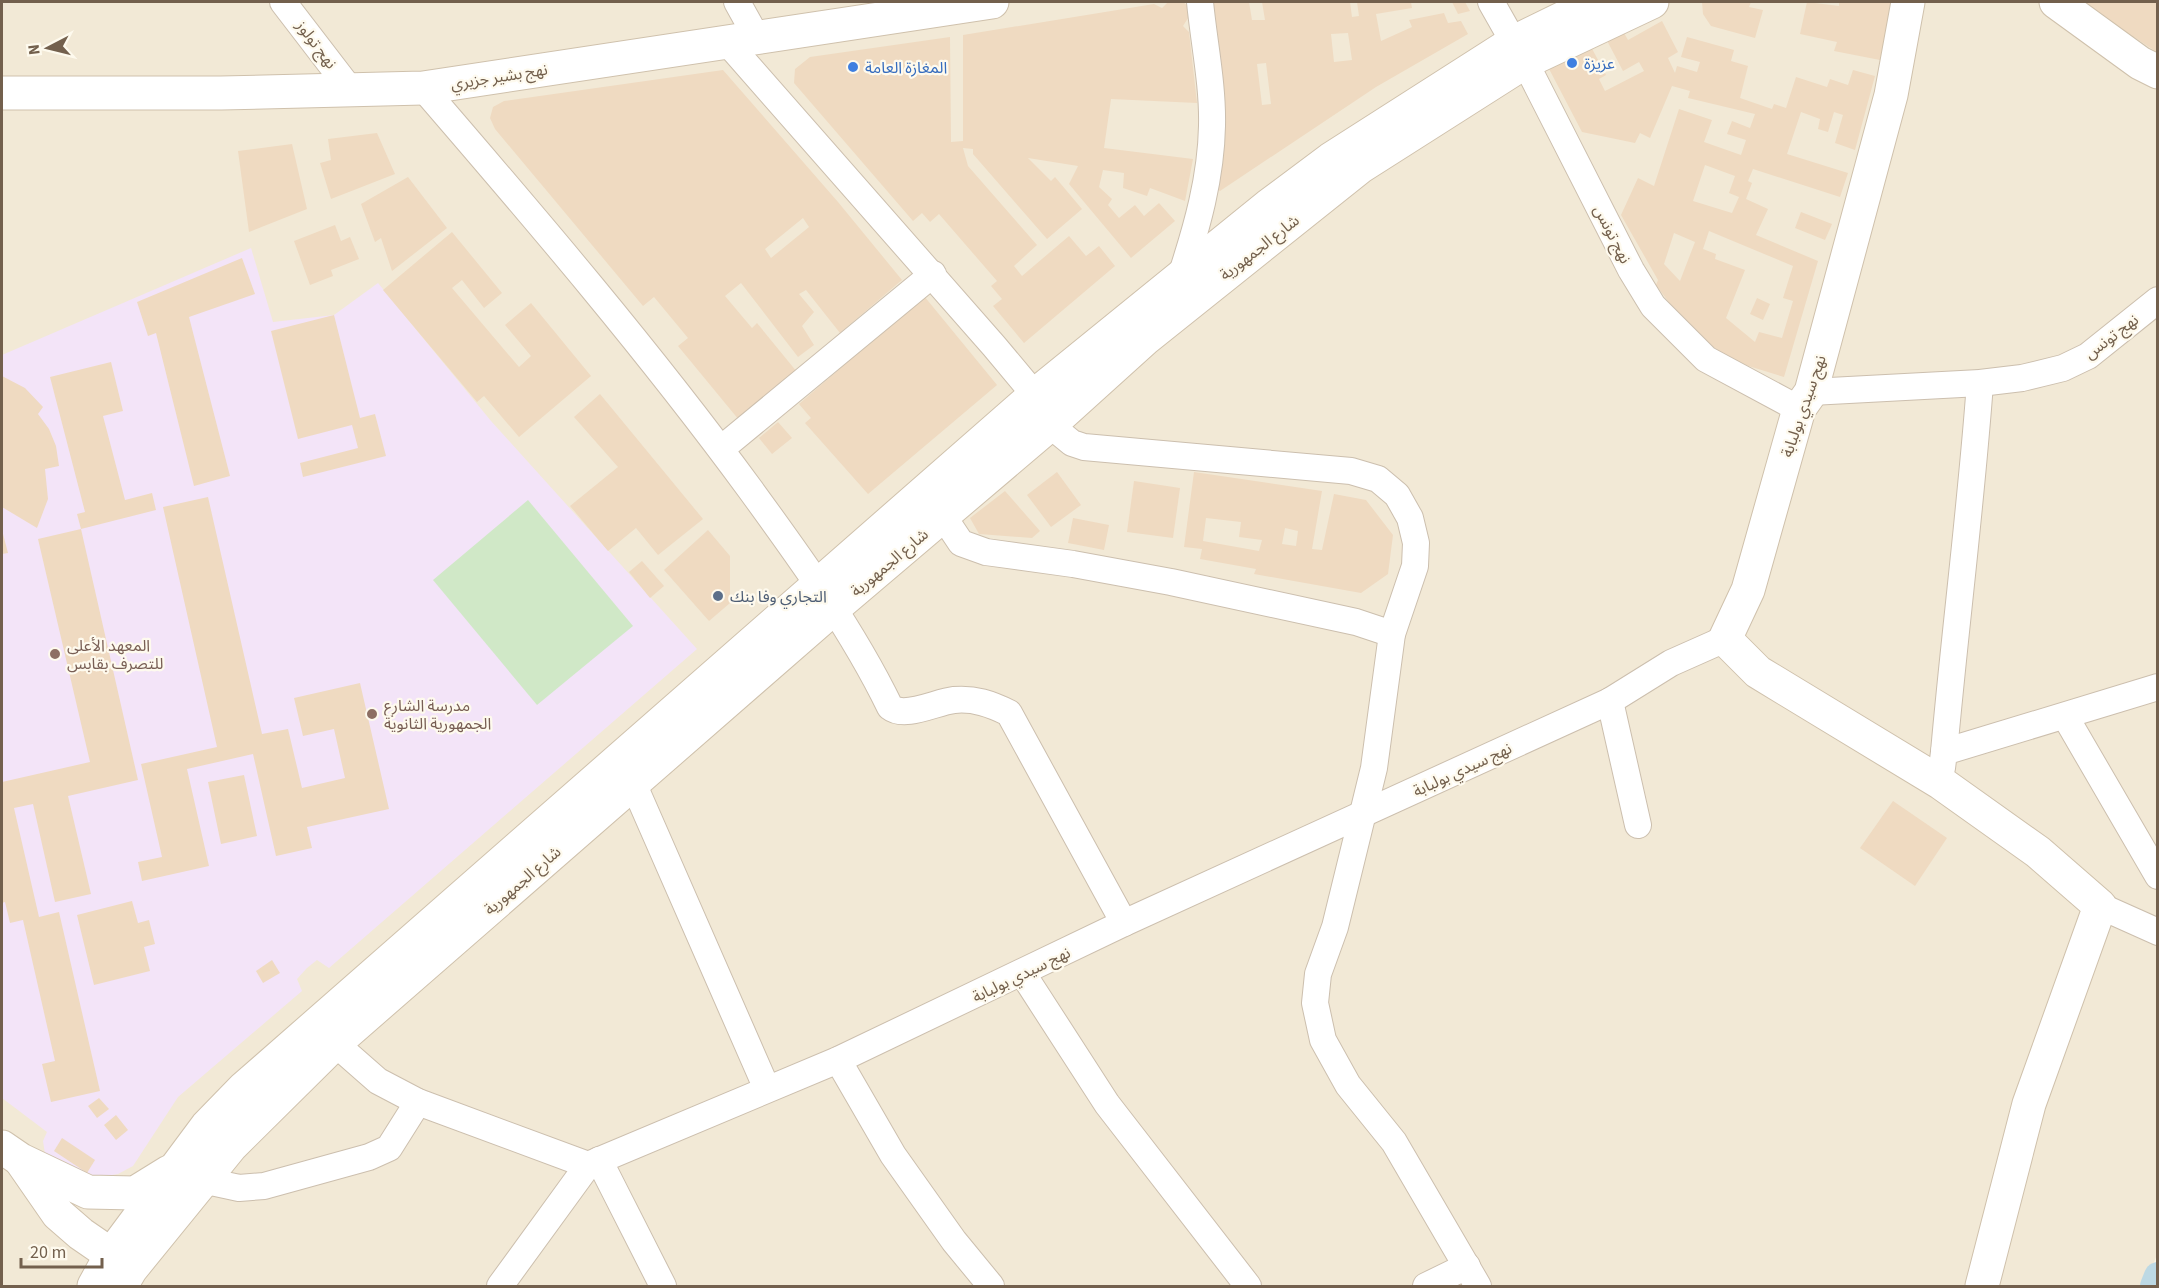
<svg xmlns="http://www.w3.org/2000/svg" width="2159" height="1288" viewBox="0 0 2159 1288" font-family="'Source Sans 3','Noto Sans Arabic',sans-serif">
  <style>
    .residential { fill: #f2e9d6 }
    .education { fill: #f3e4f8 }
    .green { fill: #d0e8c7 }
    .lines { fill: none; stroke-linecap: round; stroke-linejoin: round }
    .canal { stroke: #bdd9e4; stroke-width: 28 }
    .building { fill: #efdac1; fill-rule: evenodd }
    .street-casing { stroke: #ccbfae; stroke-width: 28 }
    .secondary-casing { stroke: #cfc1ac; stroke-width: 35 }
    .street { stroke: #fff; stroke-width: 26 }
    .secondary { stroke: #fff; stroke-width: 33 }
    .shop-dot { fill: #3f7fe0; stroke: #fefaee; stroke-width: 2 }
    .service-dot { fill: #5c6f8a; stroke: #fefaee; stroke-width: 2 }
    .education-dot { fill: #8d6e63; stroke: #fefaee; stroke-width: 2 }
    .labels { text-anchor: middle; stroke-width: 4.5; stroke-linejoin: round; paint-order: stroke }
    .street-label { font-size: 16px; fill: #73604d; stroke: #fefaee }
    .shop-label { font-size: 16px; fill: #366cbe; stroke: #fefaee; text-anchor: start }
    .service-label { font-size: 16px; fill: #4e5e75; stroke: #fefaee; text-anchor: start }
    .education-label { font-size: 16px; fill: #785e54; stroke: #fefaee; text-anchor: start }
  </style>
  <rect width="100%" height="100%" fill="#fbf6e8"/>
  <!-- residential -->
  <polygon class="residential" points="2,2 2157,2 2158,1252 2145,1286 2,1286"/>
  <!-- education -->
  <polygon class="education" points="251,248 273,322 334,315 378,283 491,421 697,649 329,968 317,960 307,968 297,979 302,991 178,1097 133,1166 118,1174 95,1178 45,1154 43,1141 47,1132 2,1098 2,355"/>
  <!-- green -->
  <polygon class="green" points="528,500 633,626 537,705 433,580"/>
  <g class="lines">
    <!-- canal -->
    <polyline class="canal" points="2154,1286 2158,1276"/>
  </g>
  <!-- building -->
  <g class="building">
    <polygon points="1168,2 1183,2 1188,6 1190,15 1183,26 1189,32 1197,103 1111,99 1104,148 1193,159 1185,201 1150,188 1147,196 1123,188 1124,173 1103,170 1099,187 1112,199 1108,205 1119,218 1135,205 1144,216 1159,203 1175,221 1131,258 1069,184 1078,166 1028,158 1051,181 1055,177 1082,209 1047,239 973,154 973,149 963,148 968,166 1037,245 1014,266 1022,276 1069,236 1086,256 1099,246 1115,266 1024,343 993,306 1002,299 991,286 997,281 939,214 930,222 922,213 913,221 794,83 795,69 810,57 950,37 951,142 963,141 963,35 1154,4 1162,8"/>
    <path d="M 1210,2 L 1249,2 L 1252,20 L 1265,20 L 1262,2 L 1350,2 L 1352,17 L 1359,16 L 1357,2 L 1411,2 L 1412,8 L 1376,14 L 1381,41 L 1412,27 L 1409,20 L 1444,13 L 1448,23 L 1461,21 L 1468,34 L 1376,87 L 1220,191 L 1217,189 ZM 1348,33 L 1352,60 L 1334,62 L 1331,34 ZM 1266,63 L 1271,104 L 1262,105 L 1257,64 Z"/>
    <polygon points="1452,2 1465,2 1470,11 1458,14"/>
    <polygon points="1702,2 1751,2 1749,7 1763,10 1755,38 1711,26 1703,14"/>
    <polygon points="1807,2 1839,6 1839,2 1892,2 1880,60 1834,51 1837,42 1800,34"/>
    <polygon points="2071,2 2158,2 2158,53 2134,37 2131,45"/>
    <path d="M 1662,21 L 1678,52 L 1668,58 L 1675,73 L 1677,66 L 1697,72 L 1700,62 L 1681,57 L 1687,37 L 1734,50 L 1731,61 L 1748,66 L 1740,98 L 1772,109 L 1774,104 L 1786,108 L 1796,77 L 1827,87 L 1830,79 L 1848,85 L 1853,70 L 1875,76 L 1855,150 L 1835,143 L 1843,115 L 1834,112 L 1828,132 L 1818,129 L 1820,119 L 1801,112 L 1787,154 L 1848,173 L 1840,197 L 1753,169 L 1748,181 L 1752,183 L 1746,199 L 1768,209 L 1756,235 L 1818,261 L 1784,377 L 1742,364 L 1740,367 L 1688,328 L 1656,285 L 1658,280 L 1621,215 L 1638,178 L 1654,186 L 1679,109 L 1712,120 L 1704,142 L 1741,155 L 1746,140 L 1727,134 L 1732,121 L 1750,128 L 1755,114 L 1688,98 L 1690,91 L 1672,86 L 1650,138 L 1640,133 L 1635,143 L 1582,132 L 1547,65 L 1589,43 L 1606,75 L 1599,79 L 1605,91 L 1644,71 L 1639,62 L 1623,71 L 1604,35 L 1620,26 L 1628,40 ZM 1705,165 L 1735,176 L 1729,193 L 1739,197 L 1732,213 L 1693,201 ZM 1709,231 L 1793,266 L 1783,298 L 1793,301 L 1782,338 L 1759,332 L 1755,342 L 1726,318 L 1745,270 L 1715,259 L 1716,254 L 1703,249 ZM 1674,233 L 1695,242 L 1680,281 L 1664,264 Z"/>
    <path d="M 723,70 L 838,202 L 902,280 L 840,333 L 806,290 L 799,294 L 814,312 L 802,326 L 814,345 L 798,357 L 741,283 L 725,296 L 752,328 L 757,323 L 797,372 L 739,420 L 678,346 L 688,338 L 654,297 L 643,306 L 495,129 L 490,118 L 493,107 L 504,101 ZM 803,218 L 809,227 L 771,258 L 765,249 Z"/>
    <polygon points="377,133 395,174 331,199 320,163 331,160 328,139"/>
    <polygon points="292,144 307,209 249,232 238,151"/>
    <polygon points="408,177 447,228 392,271 381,238 375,242 361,204"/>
    <polygon points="1801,212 1832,224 1825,240 1795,228"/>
    <polygon points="335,225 341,241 350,237 359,259 331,270 333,276 310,285 294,241"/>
    <polygon points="452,232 502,293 484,308 462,280 452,288 519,367 531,356 505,325 531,303 591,376 519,437 484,396 477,402 383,290"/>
    <polygon points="242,258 255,294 189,317 230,476 194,486 156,333 148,336 137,302"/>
    <polygon points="924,296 997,385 868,494 805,423 811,418 799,404"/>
    <polygon points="1757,298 1770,304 1763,320 1750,314"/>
    <polygon points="334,315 360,418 375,414 386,456 303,477 300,463 358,448 352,425 298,439 271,331"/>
    <polygon points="111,362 123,411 103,416 125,500 152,493 156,510 81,529 77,514 85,512 50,377"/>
    <polygon points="2,376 25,388 43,407 38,414 49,429 56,446 59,466 45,469 48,499 37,528 2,507"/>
    <polygon points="600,394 703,519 658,555 636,528 608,551 570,506 618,467 574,417"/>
    <polygon points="778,422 792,438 772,454 759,438"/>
    <polygon points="1057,472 1081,505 1051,527 1027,495"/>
    <path d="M 1194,472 L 1322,491 L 1312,549 L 1322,550 L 1334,494 L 1366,500 L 1393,535 L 1388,574 L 1361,593 L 1254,574 L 1256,569 L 1200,559 L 1202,549 L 1184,547 ZM 1206,518 L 1241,522 L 1239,537 L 1262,540 L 1259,551 L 1203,541 ZM 1285,528 L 1298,531 L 1296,546 L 1282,544 Z"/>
    <polygon points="1134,481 1180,488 1173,538 1127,532"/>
    <polygon points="1005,491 1040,531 1032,538 979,534 970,518"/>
    <polygon points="208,497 262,734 288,729 302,788 345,778 334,729 303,736 294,698 360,683 389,809 307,827 312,848 276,856 253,754 187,769 209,866 142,881 138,862 162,857 141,764 217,747 163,507"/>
    <polygon points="1073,518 1109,525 1104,550 1068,543"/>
    <polygon points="81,529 138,780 68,796 91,894 55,902 33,804 14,808 39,917 59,912 100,1091 51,1102 42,1064 55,1061 23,920 10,923 5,902 2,903 2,782 90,762 38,539"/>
    <polygon points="2,530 8,553 2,554"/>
    <polygon points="708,530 730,556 730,603 709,621 664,570"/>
    <polygon points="642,561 664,586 650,598 629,572"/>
    <polygon points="244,775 257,836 221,844 208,782"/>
    <polygon points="1893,801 1947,838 1915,886 1860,848"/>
    <polygon points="132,901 138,923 149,920 155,944 144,947 150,971 94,985 77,915"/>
    <polygon points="272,960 280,973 263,983 256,971"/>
    <polygon points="99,1098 109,1109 97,1118 88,1106"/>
    <polygon points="116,1115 128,1130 116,1140 104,1125"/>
    <polygon points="62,1138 95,1160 87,1173 54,1151"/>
  </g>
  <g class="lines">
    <!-- street casing -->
    <g class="street-casing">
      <g id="street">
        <polyline points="283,2 349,88"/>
        <polyline points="737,2 757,38"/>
        <polyline points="1491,2 1525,62 1631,270 1653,306 1706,359 1799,409"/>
        <polyline points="726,41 994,346 1035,395 1061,434 1072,443 1084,447 1351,471 1378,479 1397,495 1410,518 1416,543 1415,566 1392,634 1374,768 1335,927 1318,974 1315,1003 1323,1040 1348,1085 1394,1142 1478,1286"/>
        <path d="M 423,88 C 536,219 648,350 750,489 C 801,559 852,629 890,707 C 905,719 936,702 954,700 C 974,698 991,704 1009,713 L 1124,923"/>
        <path d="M 1181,276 C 1197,227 1211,178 1212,126 C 1213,85 1204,43 1200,2"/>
        <polyline points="1811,392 1980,383 2022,378 2063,368 2088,356 2158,300"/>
        <polyline points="721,449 933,274"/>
        <polyline points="943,516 961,543 986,552 1073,564 1171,582 1356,622 1392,634"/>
        <polyline points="1610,701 1638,825"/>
        <polyline points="2065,716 2158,876"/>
        <path d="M 1944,752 C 1955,629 1971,507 1980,383"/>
        <polyline points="1942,768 1944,752 2158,687"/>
        <polyline points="633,783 767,1089"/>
        <polyline points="2100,906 2158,932"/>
        <polyline points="1023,974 1107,1104 1248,1286"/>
        <polyline points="321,1031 378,1081 418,1102 588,1165"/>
        <polyline points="838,1060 893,1155 954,1241 991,1286"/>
        <polyline points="599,1160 663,1286"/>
        <polyline points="202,1180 239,1188 264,1186 369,1157 389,1148 418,1102"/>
        <polyline points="500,1286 588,1165 838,1060 1124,923 1610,701 1671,663 1725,639"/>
        <polyline points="1426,1286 1467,1266"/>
      </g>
    </g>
    <!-- secondary casing -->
    <g class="secondary-casing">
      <g id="secondary">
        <polyline points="1908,2 1891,95 1811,392 1799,409 1748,590 1725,639 1758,672 1941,783 2038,852 2100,906 2029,1104 1982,1286"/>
        <polyline points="2056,2 2140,63 2158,72"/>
        <polyline points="2,93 221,93 423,88 992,2"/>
        <polyline points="2,1147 21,1160 88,1192 135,1193 169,1172"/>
        <polyline points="22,1162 58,1214 81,1234 129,1267"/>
        <polyline points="94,1286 111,1255 207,1126 243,1089 1035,395 1268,206 1331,159 1514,42 1596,2"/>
        <polyline points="121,1286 131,1269 231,1146 334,1044 835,607 1053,422 1146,338 1360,167 1525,62 1652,2"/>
      </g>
    </g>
    <!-- street -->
    <use href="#street" class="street"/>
    <!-- secondary -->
    <use href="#secondary" class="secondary"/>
  </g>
  <!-- markers -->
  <g class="shop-dot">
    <circle cx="1572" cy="63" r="6"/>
    <circle cx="853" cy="67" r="6"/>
  </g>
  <circle class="service-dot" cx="718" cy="596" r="6"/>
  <g class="education-dot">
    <circle cx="55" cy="654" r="6"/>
    <circle cx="372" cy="714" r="6"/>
  </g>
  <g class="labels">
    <!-- street labels -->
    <g class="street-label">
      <text transform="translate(317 44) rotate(53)" y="6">نهج تولوز</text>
      <text transform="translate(499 76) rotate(-9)" y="6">نهج بشير جزيري</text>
      <text transform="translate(1613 234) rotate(63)" y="6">نهج تونس</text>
      <text transform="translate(1259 247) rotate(-38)" y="6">شارع الجمهورية</text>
      <text transform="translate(2111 336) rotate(-37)" y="6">نهج تونس</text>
      <text transform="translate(1803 406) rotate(-71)" y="6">نهج سيدي بولبابة</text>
      <text transform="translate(889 562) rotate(-40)" y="6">شارع الجمهورية</text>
      <text transform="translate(1462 769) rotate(-25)" y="6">نهج سيدي بولبابة</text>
      <text transform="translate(522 880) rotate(-41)" y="6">شارع الجمهورية</text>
      <text transform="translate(1021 974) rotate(-26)" y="6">نهج سيدي بولبابة</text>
    </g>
    <!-- shop labels -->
    <g class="shop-label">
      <text x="1584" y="69">عزيزة</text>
      <text x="865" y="73">المغازة العامة</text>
    </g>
    <!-- service labels -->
    <g class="service-label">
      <text x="730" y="602">التجاري وفا بنك</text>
    </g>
    <!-- education labels -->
    <g class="education-label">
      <text x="67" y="651">المعهد الأعلى<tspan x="67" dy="18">للتصرف بقابس</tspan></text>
      <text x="384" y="711">مدرسة الشارع<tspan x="384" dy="18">الجمهورية الثانوية</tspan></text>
    </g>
  </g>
  <!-- border -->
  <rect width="2159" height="1288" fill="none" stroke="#73604d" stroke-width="6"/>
  <!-- north arrow -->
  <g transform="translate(48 48) rotate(263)" stroke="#fefaee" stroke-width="4.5" paint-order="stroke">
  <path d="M0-4.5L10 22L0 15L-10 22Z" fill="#73604d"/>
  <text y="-9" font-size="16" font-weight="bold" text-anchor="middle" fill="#73604d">N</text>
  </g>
  <!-- scale -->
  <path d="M21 1258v9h81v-9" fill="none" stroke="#73604d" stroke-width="3"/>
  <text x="30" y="1258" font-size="18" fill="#73604d" stroke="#fefaee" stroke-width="4.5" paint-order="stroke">20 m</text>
</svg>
